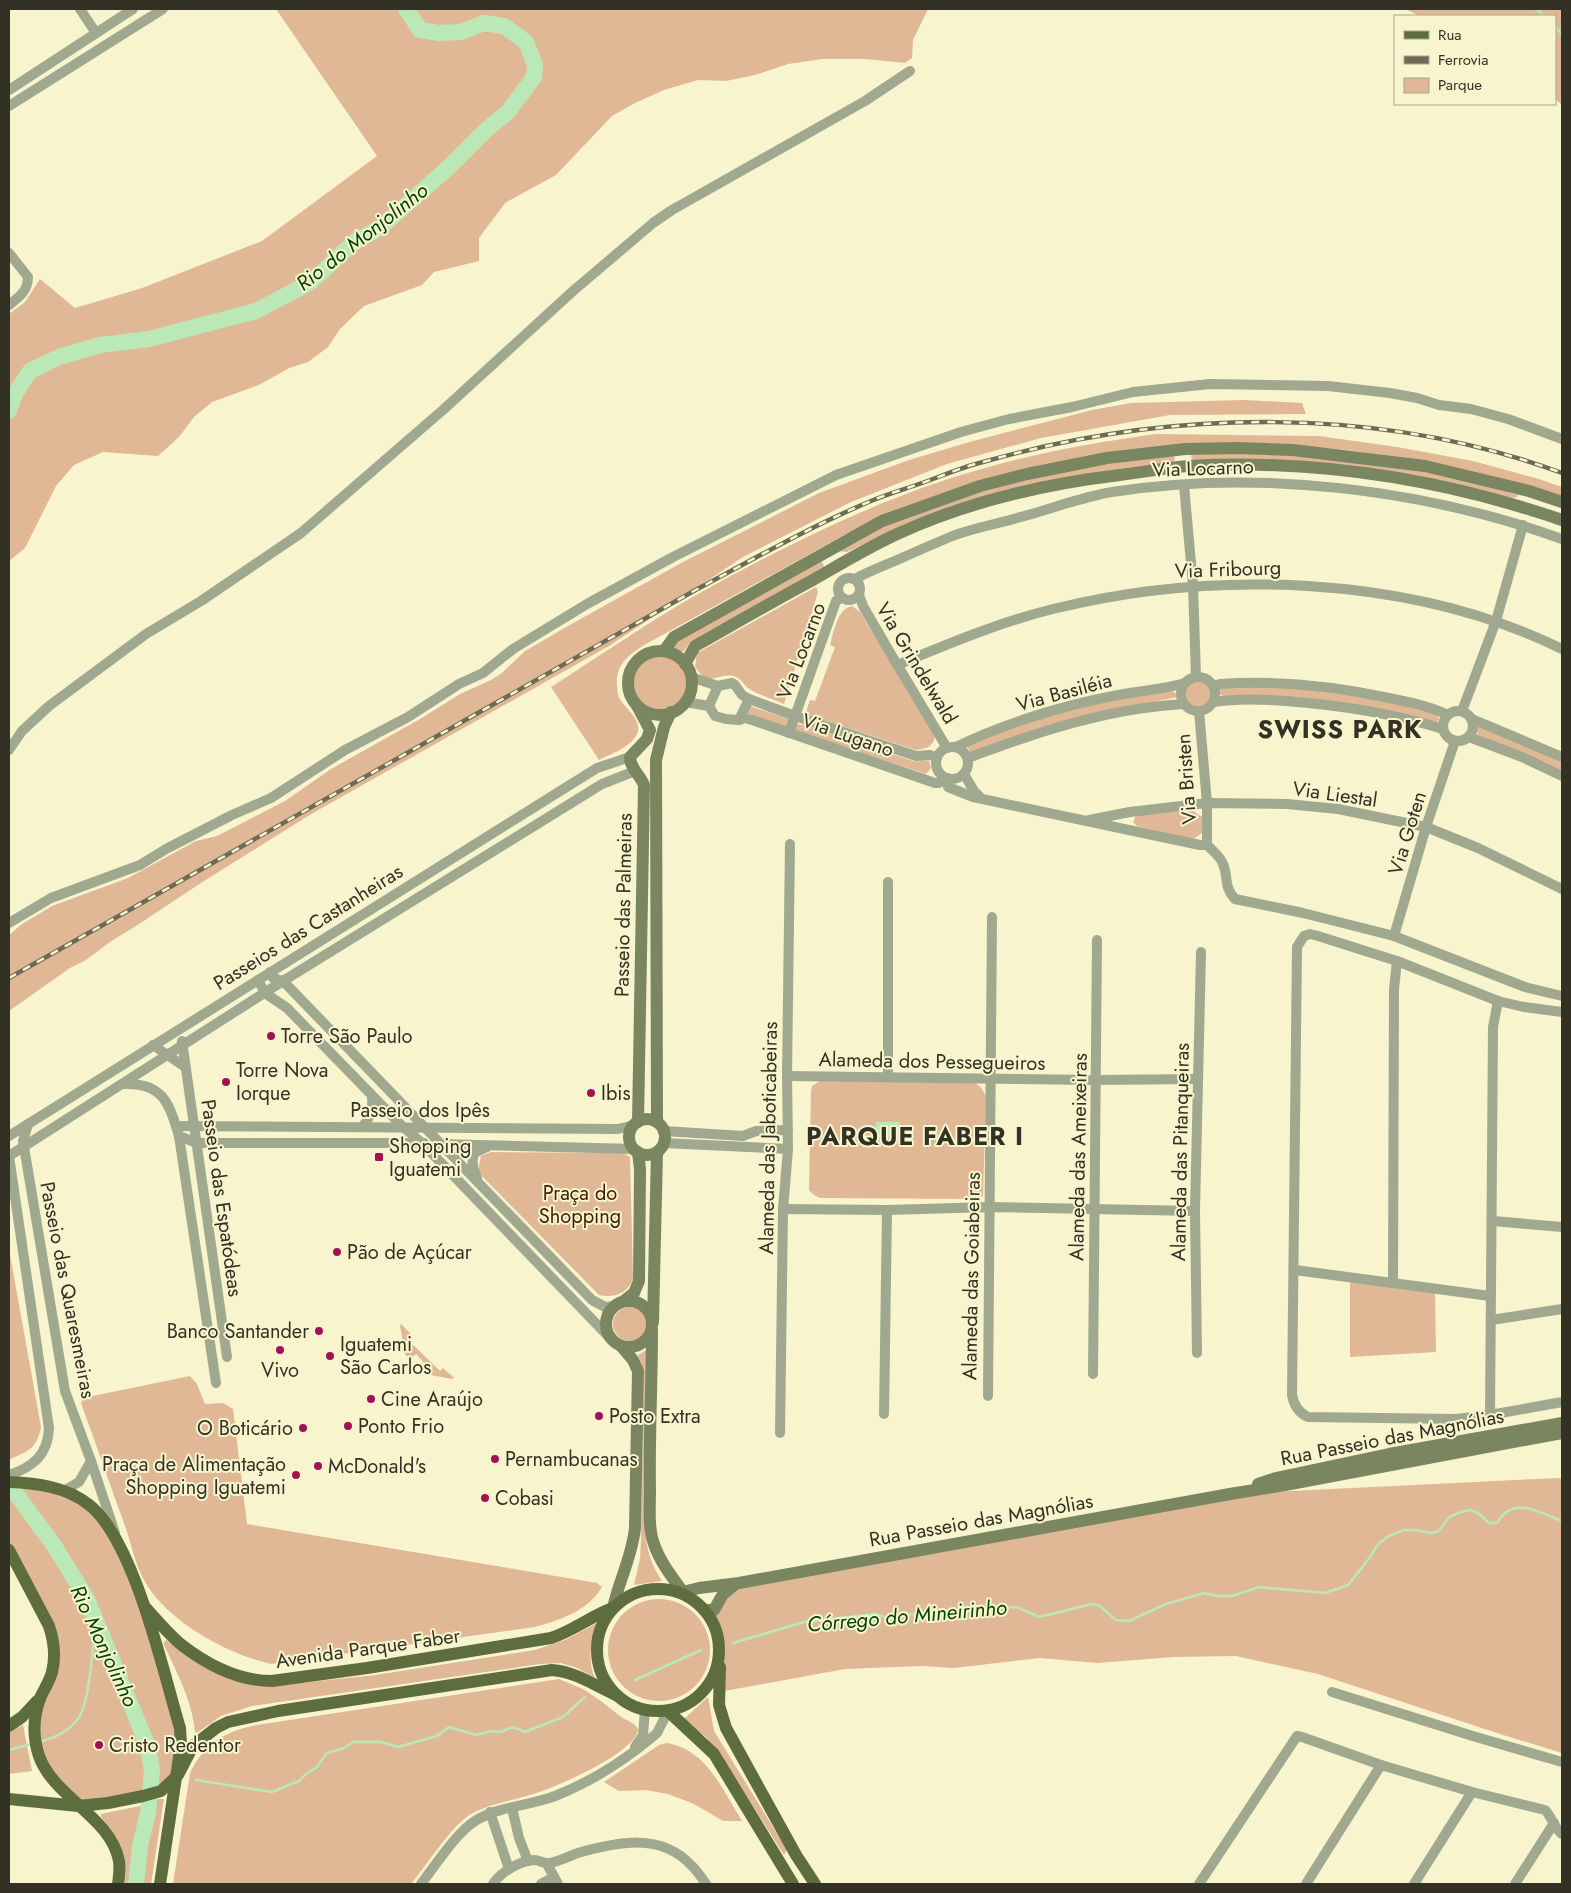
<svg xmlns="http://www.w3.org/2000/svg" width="1571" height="1893" viewBox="0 0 1571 1893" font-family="Jost,sans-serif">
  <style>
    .green { fill: #e1b896 }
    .water { fill: #bae9b7 }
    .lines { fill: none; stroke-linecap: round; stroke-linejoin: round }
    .stream { stroke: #bae9b7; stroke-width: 2.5 }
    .river { stroke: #bae9b7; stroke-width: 16 }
    .street { stroke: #a0a98f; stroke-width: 10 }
    .secondary { stroke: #798660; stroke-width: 12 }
    .primary { stroke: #5e6d3d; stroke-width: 12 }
    .rail-casing { stroke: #6d6b56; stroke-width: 4.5 }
    .rail { stroke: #f7f4ce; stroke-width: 2.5; stroke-dasharray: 8; stroke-linecap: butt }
    .poi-dot { fill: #a21155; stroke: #f7f4ce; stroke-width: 2 }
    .labels { text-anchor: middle; stroke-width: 4; stroke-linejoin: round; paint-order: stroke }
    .street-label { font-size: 20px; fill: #323123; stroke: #f7f4ce }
    .poi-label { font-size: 20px; fill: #323123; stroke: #f7f4ce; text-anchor: start }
    .park-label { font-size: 20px; fill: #412000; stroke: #f7f4ce }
    .water-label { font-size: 21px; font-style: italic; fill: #004502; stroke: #f7f4ce }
    .district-label { font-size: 25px; font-weight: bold; letter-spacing: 1px; fill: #323123; stroke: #f7f4ce }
  </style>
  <rect width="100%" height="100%" fill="#f7f4ce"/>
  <!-- green -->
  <g class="green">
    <polygon points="276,9 928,9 913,40 912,58 905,63 865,59 822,59 788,64 755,75 726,81 698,80 664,90 635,103 612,116 556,175 505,203 479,238 479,261 434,272 422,285 364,306 340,329 328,347 308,362 289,368 259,385 212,402 194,417 179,437 158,456 103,452 74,465 56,486 25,548 9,561 9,314 25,302 40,279 75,308 142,288 262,241 377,156"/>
    <polygon points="1405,9 1562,9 1562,105 1555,99 1555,16 1420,16"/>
    <polygon points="1244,400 1302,403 1306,414 1170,415 1041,438 947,464 851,502 743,557 609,646 313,813 204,881 139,924 110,942 86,960 70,968 9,1011 9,935 22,924 52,906 128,878 196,841 217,836 285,801 331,769 420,719 460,694 491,680 502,673 525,651 575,622 683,562 819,493 909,460 973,441 1092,410 1131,403"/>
    <path d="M 1156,434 L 1319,436 L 1397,447 L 1473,461 L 1539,479 L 1562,487 L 1562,497 L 1536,487 L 1423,461 L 1346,450 L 1287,445 L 1112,454 L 887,516 L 844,535 L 646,644 C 630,654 615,664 617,686 C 617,691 618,697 621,701 C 627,709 643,722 637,734 C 631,747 611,754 599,760 L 551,687 C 600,656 648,622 698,594 C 788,544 886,495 985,468 C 1041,452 1098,442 1156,434 Z"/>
    <polygon points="1246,452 1344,459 1423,469 1518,495 1517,497 1512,498 1422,477 1193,460 1191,457 1192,454"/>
    <polygon points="1173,455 1175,458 1174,462 898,528 847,552 839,551 884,526 980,492 1027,479 1106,463"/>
    <polygon points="821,560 825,568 690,642 683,652 680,652 674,648 673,645 686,634"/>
    <path d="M 816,587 L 818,592 L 784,704 C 773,699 758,695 748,688 C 743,684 740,677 733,676 C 717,673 708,689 695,666 L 697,653 Z"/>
    <path d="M 852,606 L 860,612 L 935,734 C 935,746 926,749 916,750 L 808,715 L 806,712 L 810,700 L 815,701 L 835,647 L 830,645 C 834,632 837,609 852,606 Z"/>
    <circle cx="659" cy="683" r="28"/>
    <circle cx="1198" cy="693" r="13"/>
    <polygon points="1271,684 1344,691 1436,714 1439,719 1436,723 1223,696 1218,693 1218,689"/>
    <polygon points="1171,690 1177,694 1178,697 1138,705 970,752 967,746 997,732 1083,706"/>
    <polygon points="750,706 788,719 791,721 787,728 747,713"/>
    <path d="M 799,724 C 837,732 873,749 910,760 C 917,763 922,759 929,761 L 931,768 L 926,774 L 923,773 L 796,731 L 794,730 L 795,726 Z"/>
    <polygon points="1476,725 1529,746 1562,762 1562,772 1478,735"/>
    <polygon points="1192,810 1202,817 1202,833 1195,838 1188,839 1137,826 1133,822 1136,815"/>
    <path d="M 820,1081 L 972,1082 C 980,1085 983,1089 986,1097 L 983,1196 L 977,1199 L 820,1198 L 814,1195 L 809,1190 L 811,1091 L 812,1086 Z"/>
    <path d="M 491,1152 L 623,1153 L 630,1157 L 633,1279 C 627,1294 614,1298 599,1295 L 481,1175 L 478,1170 L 481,1156 Z"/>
    <path d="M 9,1249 L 41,1427 C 37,1448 29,1451 10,1459 Z"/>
    <polygon points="1350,1280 1435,1292 1436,1352 1350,1357"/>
    <circle cx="630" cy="1324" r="17"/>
    <polygon points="401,1324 411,1334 407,1339 440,1371 443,1368 454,1378 452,1379 425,1374 422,1371 427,1366 416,1354 410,1359 405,1354 400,1326"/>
    <path d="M 648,1349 L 645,1531 C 647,1550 651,1565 662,1581 L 634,1585 L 640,1559 L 641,1540 L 644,1370 L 638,1355 Z"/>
    <path d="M 190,1376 L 197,1384 L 205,1404 L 223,1403 L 233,1409 L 247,1524 L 597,1583 L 602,1587 C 588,1611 560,1620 535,1627 L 271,1664 C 227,1654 166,1621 144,1580 C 135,1564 131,1543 125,1526 C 110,1485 96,1444 81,1403 L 83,1398 Z"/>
    <path d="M 1557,1478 L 1562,1479 L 1562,1753 L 1500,1734 L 1318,1674 L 1236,1656 L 1174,1657 L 1097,1663 L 1040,1658 L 954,1668 L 922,1666 L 845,1669 L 719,1692 C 720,1660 722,1638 704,1610 L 728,1589 L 1230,1494 Z"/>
    <polygon points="9,1482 65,1490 118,1540 180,1728 178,1775 161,1790 78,1806 56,1784 34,1732 55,1649 9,1550"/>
    <circle cx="659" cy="1650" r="51"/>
    <path d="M 595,1624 L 597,1625 C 591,1642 587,1661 595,1678 L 577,1668 L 561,1663 L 540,1664 L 252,1706 L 221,1716 L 197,1733 L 195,1732 C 192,1700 176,1671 163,1643 L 166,1640 L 185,1653 L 282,1685 L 375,1675 L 535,1650 L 565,1640 Z"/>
    <path d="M 559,1679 L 583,1689 L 601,1701 L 621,1717 L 634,1724 L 638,1729 C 637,1753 552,1789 530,1795 C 511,1801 489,1804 471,1814 C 451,1826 427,1865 411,1884 L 173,1884 L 190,1773 C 204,1743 226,1731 257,1725 Z"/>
    <polygon points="708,1697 714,1731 787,1850 784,1855 716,1748 705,1736 683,1720"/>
    <polygon points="23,1725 32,1771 9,1774 9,1733"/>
    <path d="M 667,1743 C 707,1750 722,1789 742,1821 L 723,1821 L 694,1804 L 668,1794 L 645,1790 L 619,1791 L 604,1782 L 659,1745 Z"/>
    <path d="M 159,1799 L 164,1799 L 151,1884 L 122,1884 C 126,1851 123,1843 101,1817 L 101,1814 L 140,1806 Z"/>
  </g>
  <!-- water -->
  <polygon class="water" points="876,1122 900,1122 900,1138 875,1138"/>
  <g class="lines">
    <!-- stream -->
    <g class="stream">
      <polyline points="1536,9 1544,16"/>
      <polyline points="1555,27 1562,34"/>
      <path d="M 733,1643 L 804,1622 L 875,1614 L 891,1619 L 899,1618 L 903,1615 L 1016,1607 L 1039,1617 L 1092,1604 L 1100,1606 L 1116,1620 L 1129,1621 L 1166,1604 L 1204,1593 L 1218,1596 L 1232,1596 L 1259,1587 L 1325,1593 L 1348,1585 L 1368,1560 L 1379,1543 L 1389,1536 L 1404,1530 L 1415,1530 L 1431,1533 L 1439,1531 L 1449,1517 L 1461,1512 L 1470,1510 L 1478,1513 L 1489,1523 L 1497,1523 C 1500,1519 1503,1513 1508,1511 C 1523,1501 1547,1516 1562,1521"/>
      <polyline points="635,1680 701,1650"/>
      <path d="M 39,1742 C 55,1738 68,1732 78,1719 C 90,1703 94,1637 95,1616"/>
      <polyline points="9,1750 31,1744"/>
      <polyline points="196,1780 272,1792 299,1781 307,1773 316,1768 327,1753 344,1748 353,1742 381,1742 398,1747 437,1736 449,1727 476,1735 492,1731 500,1732 513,1727 525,1732 563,1717 585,1697"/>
    </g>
    <!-- river -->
    <g class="river">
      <polyline points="9,411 15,394 30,371 59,357 100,345 149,339 256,311 311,282 354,242 380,228 449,167 487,129 508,112 534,77 535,65 526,42 504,26 484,23 461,32 439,33 420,30 406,9"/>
      <polyline points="9,1484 55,1547 87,1599 147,1744 152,1770 148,1813 140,1846 136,1884"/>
    </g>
    <!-- street -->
    <g class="street">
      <polyline points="80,9 96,33"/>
      <polyline points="9,90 133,9"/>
      <polyline points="9,106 163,9"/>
      <path d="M 9,253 L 28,277 C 28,291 19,297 9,305"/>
      <polyline points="1184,485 1193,585 1196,677"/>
      <circle cx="849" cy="589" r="11"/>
      <path d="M 855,579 C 871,570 889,564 906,556 C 922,549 938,542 955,535 C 975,528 996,524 1017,518 C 1048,510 1081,497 1112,492 C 1258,469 1424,489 1562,539"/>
      <polyline points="859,595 863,606 892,656 947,748"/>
      <path d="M 897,665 C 948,644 1000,622 1053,609 C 1214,569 1411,575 1562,649"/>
      <polyline points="691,677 718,686"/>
      <circle cx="1198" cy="694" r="17"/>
      <path d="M 1213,686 L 1220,684 C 1276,680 1333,686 1389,698 C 1409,702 1429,706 1448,715"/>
      <polyline points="749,699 795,716 916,756 930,755 937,758"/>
      <polyline points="685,702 709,706 715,716 726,719 739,720 749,699 742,695 735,685 732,683 718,686 709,706"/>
      <path d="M 1213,702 C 1237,698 1261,699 1286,701 C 1339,705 1392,713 1443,729"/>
      <circle cx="1458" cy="726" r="15"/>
      <polyline points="1199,711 1207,803 1207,845"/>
      <polyline points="1462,711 1496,621 1523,525"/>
      <polyline points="1472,719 1562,757"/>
      <polyline points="739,720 745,718 755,721 935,783 939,783 945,778"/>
      <polyline points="789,733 836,601 841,598"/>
      <polyline points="1469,737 1522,757 1562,776"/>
      <circle cx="952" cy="763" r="16"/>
      <path d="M 956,747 C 1003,724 1061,706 1113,696 C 1137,691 1162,690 1185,683"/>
      <polyline points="9,750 22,731 49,706 146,634 201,601 301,533 444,409 573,291 653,223 672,210 865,101 910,71"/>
      <path d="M 968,758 C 1037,732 1109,708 1184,704"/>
      <polyline points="964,774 974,791 981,798"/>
      <polyline points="947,778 948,787 973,797 1200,845 1207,845"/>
      <polyline points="1089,820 1130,812 1207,803 1287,804 1338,809 1426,827 1478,848 1562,889"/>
      <path d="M 1207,845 C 1213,851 1220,856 1223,864 C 1229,878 1223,886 1235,899 L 1303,913 L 1394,936 L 1525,987 L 1562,996"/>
      <polyline points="888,882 888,1077"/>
      <polyline points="9,923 51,898 140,865 166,849 232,815 271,798 345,750 408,717 459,684 483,673 513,649 587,604 673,557 836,475 961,432 1009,419 1072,407 1133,392 1210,384 1328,386 1390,393 1417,398 1439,405 1471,409 1508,419 1562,439"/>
      <polyline points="1394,936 1426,827 1455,741"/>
      <polyline points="270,972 273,978 283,981 592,1300 605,1307 614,1306"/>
      <polyline points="258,980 265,993 287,1008 403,1127 422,1143 610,1338"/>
      <path d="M 1562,1012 L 1524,1007 L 1498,1001 L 1397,961 L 1318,936 L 1310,934 L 1304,936 L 1297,947 L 1292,1395 C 1294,1406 1299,1413 1308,1417 L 1456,1419 L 1490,1415 L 1562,1402"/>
      <polyline points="182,1041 227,1357"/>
      <polyline points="153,1045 185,1067"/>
      <polyline points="787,1076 1096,1080 1198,1079"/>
      <path d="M 123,1084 C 163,1082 169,1103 179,1136 L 216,1383"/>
      <polyline points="28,1124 23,1141 24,1147 65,1391 91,1461 115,1533"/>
      <polyline points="176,1126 618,1129 634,1125"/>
      <path d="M 362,1127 C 371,1117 373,1110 372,1096"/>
      <polyline points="664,1131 743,1136 756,1131 788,1130"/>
      <polyline points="9,1136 597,768 630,757"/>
      <polyline points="179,1136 197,1143 424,1143"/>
      <polyline points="664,1143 788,1149"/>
      <polyline points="438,1144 634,1149"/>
      <polyline points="9,1156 283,981 602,784 635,771"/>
      <path d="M 477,1178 C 473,1168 471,1163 474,1153 L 487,1147"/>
      <polyline points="783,1209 887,1210 990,1207 1195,1211"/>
      <polyline points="1493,1221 1562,1227"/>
      <polyline points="1295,1270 1490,1296"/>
      <polyline points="1393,1283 1394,989 1397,961"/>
      <polyline points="1491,1320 1562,1309"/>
      <polyline points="1197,1353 1195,1211 1201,952"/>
      <polyline points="1093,1374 1097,940"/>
      <polyline points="988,1396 992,917"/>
      <polyline points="884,1414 887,1210"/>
      <path d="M 1490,1415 C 1491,1286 1493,1157 1493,1027 L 1498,1001"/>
      <polyline points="780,1433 783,1209 788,1149 787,1076 790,844"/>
      <path d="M 9,1475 C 33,1467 48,1455 49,1428 L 9,1156"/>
      <polyline points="65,1490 79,1482 91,1461"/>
      <polyline points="1332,1692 1476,1737 1562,1762"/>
      <polyline points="635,1747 643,1735 645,1710"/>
      <polyline points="512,1808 519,1838 528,1861"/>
      <polyline points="490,1812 509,1869"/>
      <polyline points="547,1864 558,1884"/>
      <path d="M 421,1884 C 435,1866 456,1833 475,1821 C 499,1806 529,1806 555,1796 C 588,1783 622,1762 650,1739 L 657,1733 L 668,1711"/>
      <path d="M 493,1884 C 501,1872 519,1861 534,1860 C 540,1860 544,1864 549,1863 C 558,1862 569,1856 578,1853 C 617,1842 661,1832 692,1866 C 697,1871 702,1878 706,1884"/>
      <polyline points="541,1884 554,1877"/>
      <path d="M 1199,1884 L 1297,1736 L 1302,1737 L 1381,1765 L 1472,1792 L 1545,1810 C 1552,1817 1554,1828 1562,1834"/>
      <polyline points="1306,1884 1381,1765"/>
      <polyline points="1414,1884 1472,1792"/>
      <polyline points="1515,1884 1554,1823"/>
    </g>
    <!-- secondary -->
    <g class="secondary">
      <polyline points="664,651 674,637 882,521 980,486 1027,474 1107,458 1185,449 1239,448 1293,450 1425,466 1529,491 1562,502"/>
      <circle cx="660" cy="683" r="32"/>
      <path d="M 685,664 L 695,646 C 734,624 772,602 811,581 C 839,565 867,548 895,535 C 966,502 1044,484 1120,475 C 1143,472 1166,468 1188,466 C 1316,459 1442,479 1562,520"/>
      <path d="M 636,704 L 650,730 L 647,739 L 630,757 C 630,768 640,775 644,785 L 638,1122"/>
      <circle cx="647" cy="1137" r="18"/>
      <polyline points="657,1122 656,760 664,727 671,712"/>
      <circle cx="629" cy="1324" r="23"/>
      <polyline points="624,1301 634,1293 639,1281 640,1169 638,1152"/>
      <polyline points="653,1322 657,1152"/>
      <path d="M 652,1330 C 652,1383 649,1437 650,1490 C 650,1507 648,1528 654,1544 C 660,1562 672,1577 683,1592 L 699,1588 L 739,1583 L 1230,1494 L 1285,1485 L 1562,1433"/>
      <polyline points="1258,1484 1276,1478 1389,1454 1562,1423"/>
      <path d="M 613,1608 C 619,1580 632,1557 635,1528 L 638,1371 L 633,1360 L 622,1347"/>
      <polyline points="704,1610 714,1610 723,1594 734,1585"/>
    </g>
    <!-- primary -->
    <g class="primary">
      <path d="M 9,1482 C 37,1483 66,1487 88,1504 C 134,1538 163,1672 180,1728 L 181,1744 L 160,1884"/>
      <path d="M 9,1550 L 49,1626 C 54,1641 56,1656 52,1672 C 50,1680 45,1688 41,1696 C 33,1716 32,1735 39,1756 C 54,1798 111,1817 119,1861 C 120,1868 119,1877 118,1884"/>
      <circle cx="658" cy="1650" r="61"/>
      <path d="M 145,1607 C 157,1620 169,1635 183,1646 C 208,1665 239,1681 272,1681 L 367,1668 L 551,1638 C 573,1631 591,1616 613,1608"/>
      <polyline points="720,1667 719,1705 726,1728 796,1855 815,1884"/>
      <polyline points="668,1711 714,1754 793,1884"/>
      <polyline points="9,1726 22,1717 37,1701"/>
      <path d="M 9,1799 L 78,1806 L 108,1803 L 143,1796 L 161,1791 L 178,1775 L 193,1746 L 216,1728 L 228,1722 L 278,1711 L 552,1670 C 576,1672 594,1685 616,1695"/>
    </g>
    <!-- rail casing -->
    <g class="rail-casing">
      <path id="rail" d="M 9,978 L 692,592 C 750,561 809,527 871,501 C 887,494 905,489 922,483 C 942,476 962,467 983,462 C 1170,409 1378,405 1562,473"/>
    </g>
    <!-- rail -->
    <use href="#rail" class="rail"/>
  </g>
  <!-- markers -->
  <g class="poi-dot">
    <circle cx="271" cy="1036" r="5"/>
    <circle cx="226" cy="1082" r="5"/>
    <circle cx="591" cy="1093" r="5"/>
    <rect x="374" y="1152" width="10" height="10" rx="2.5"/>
    <circle cx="337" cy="1252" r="5"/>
    <circle cx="319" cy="1331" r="5"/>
    <circle cx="280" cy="1350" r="5"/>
    <circle cx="330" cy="1356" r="5"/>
    <circle cx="371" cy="1399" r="5"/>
    <circle cx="599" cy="1416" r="5"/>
    <circle cx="348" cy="1426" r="5"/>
    <circle cx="303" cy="1428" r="5"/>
    <circle cx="495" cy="1459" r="5"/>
    <circle cx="318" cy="1466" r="5"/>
    <circle cx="296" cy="1475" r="5"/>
    <circle cx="485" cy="1498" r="5"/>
    <circle cx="99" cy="1745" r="5"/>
  </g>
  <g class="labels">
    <!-- street labels -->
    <g class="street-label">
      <text transform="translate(1203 468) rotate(-2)" y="7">Via Locarno</text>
      <text transform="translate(1228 569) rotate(-2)" y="7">Via Fribourg</text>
      <text transform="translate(801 651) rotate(-69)" y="7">Via Locarno</text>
      <text transform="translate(917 663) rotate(59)" y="7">Via Grindelwald</text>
      <text transform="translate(1064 692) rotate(-15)" y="7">Via Basiléia</text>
      <text transform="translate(848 735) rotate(19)" y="7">Via Lugano</text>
      <text transform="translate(1186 779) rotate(-94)" y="7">Via Bristen</text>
      <text transform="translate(1335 794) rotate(8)" y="7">Via Liestal</text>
      <text transform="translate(1407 833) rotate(-73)" y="7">Via Goten</text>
      <text transform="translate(623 905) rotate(-89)" y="7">Passeio das Palmeiras</text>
      <text transform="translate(308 927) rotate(-32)" y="7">Passeios das Castanheiras</text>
      <text transform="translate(932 1061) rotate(1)" y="7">Alameda dos Pessegueiros</text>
      <text x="420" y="1117">Passeio dos Ipês</text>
      <text transform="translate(768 1138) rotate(-89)" y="7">Alameda das Jaboticabeiras</text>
      <text transform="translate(1180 1152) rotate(-89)" y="7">Alameda das Pitanqueiras</text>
      <text transform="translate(1078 1157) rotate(-89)" y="7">Alameda das Ameixeiras</text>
      <text transform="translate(222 1198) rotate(82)" y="7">Passeio das Espatódeas</text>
      <text transform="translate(971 1276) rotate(-89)" y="7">Alameda das Goiabeiras</text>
      <text transform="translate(68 1290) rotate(79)" y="7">Passeio das Quaresmeiras</text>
      <text transform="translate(1392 1437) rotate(-11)" y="7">Rua Passeio das Magnólias</text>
      <text transform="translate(981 1520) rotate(-10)" y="7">Rua Passeio das Magnólias</text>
      <text transform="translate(368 1648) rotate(-8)" y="7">Avenida Parque Faber</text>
    </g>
    <!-- poi labels -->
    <g class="poi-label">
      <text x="281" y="1043">Torre São Paulo</text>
      <text x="236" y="1077">Torre Nova<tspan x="236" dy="23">Iorque</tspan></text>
      <text x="601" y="1100">Ibis</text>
      <text x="389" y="1153">Shopping<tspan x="389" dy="23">Iguatemi</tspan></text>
      <text x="347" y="1259">Pão de Açúcar</text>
      <text x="309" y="1338" text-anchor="end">Banco Santander</text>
      <text x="340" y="1351">Iguatemi<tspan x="340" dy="23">São Carlos</tspan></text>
      <text x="280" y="1377" text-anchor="middle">Vivo</text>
      <text x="381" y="1406">Cine Araújo</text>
      <text x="609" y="1423">Posto Extra</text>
      <text x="358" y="1433">Ponto Frio</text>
      <text x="293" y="1435" text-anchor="end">O Boticário</text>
      <text x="505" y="1466">Pernambucanas</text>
      <text x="286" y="1471" text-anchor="end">Praça de Alimentação<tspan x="286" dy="23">Shopping Iguatemi</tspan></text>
      <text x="328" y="1473">McDonald's</text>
      <text x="495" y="1505">Cobasi</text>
      <text x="109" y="1752">Cristo Redentor</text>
    </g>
    <!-- park labels -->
    <g class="park-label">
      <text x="580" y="1200">Praça do<tspan x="580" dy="23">Shopping</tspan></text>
    </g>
    <!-- water labels -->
    <g class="water-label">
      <text transform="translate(362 237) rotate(-38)" y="7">Rio do Monjolinho</text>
      <text transform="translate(907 1616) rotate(-5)" y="7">Córrego do Mineirinho</text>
      <text transform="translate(104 1646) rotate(65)" y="7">Rio Monjolinho</text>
    </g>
    <!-- district labels -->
    <g class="district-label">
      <text x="1340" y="738">SWISS PARK</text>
      <text x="915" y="1145">PARQUE FABER I</text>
    </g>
  </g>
  <!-- border -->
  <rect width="1571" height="1893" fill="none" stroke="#323123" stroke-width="20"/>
  <!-- legend -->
  <rect x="1394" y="15" width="162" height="90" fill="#f7f4ce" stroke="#a8a68a"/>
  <rect x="1404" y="31" width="25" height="8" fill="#5e6d3d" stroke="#a8a68a"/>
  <text x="1438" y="40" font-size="15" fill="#323123">Rua</text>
  <rect x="1404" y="56" width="25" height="8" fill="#6d6b56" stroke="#a8a68a"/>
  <text x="1438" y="65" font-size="15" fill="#323123">Ferrovia</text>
  <rect x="1404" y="78" width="25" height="15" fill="#e1b896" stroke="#a8a68a"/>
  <text x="1438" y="90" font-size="15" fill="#323123">Parque</text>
</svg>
